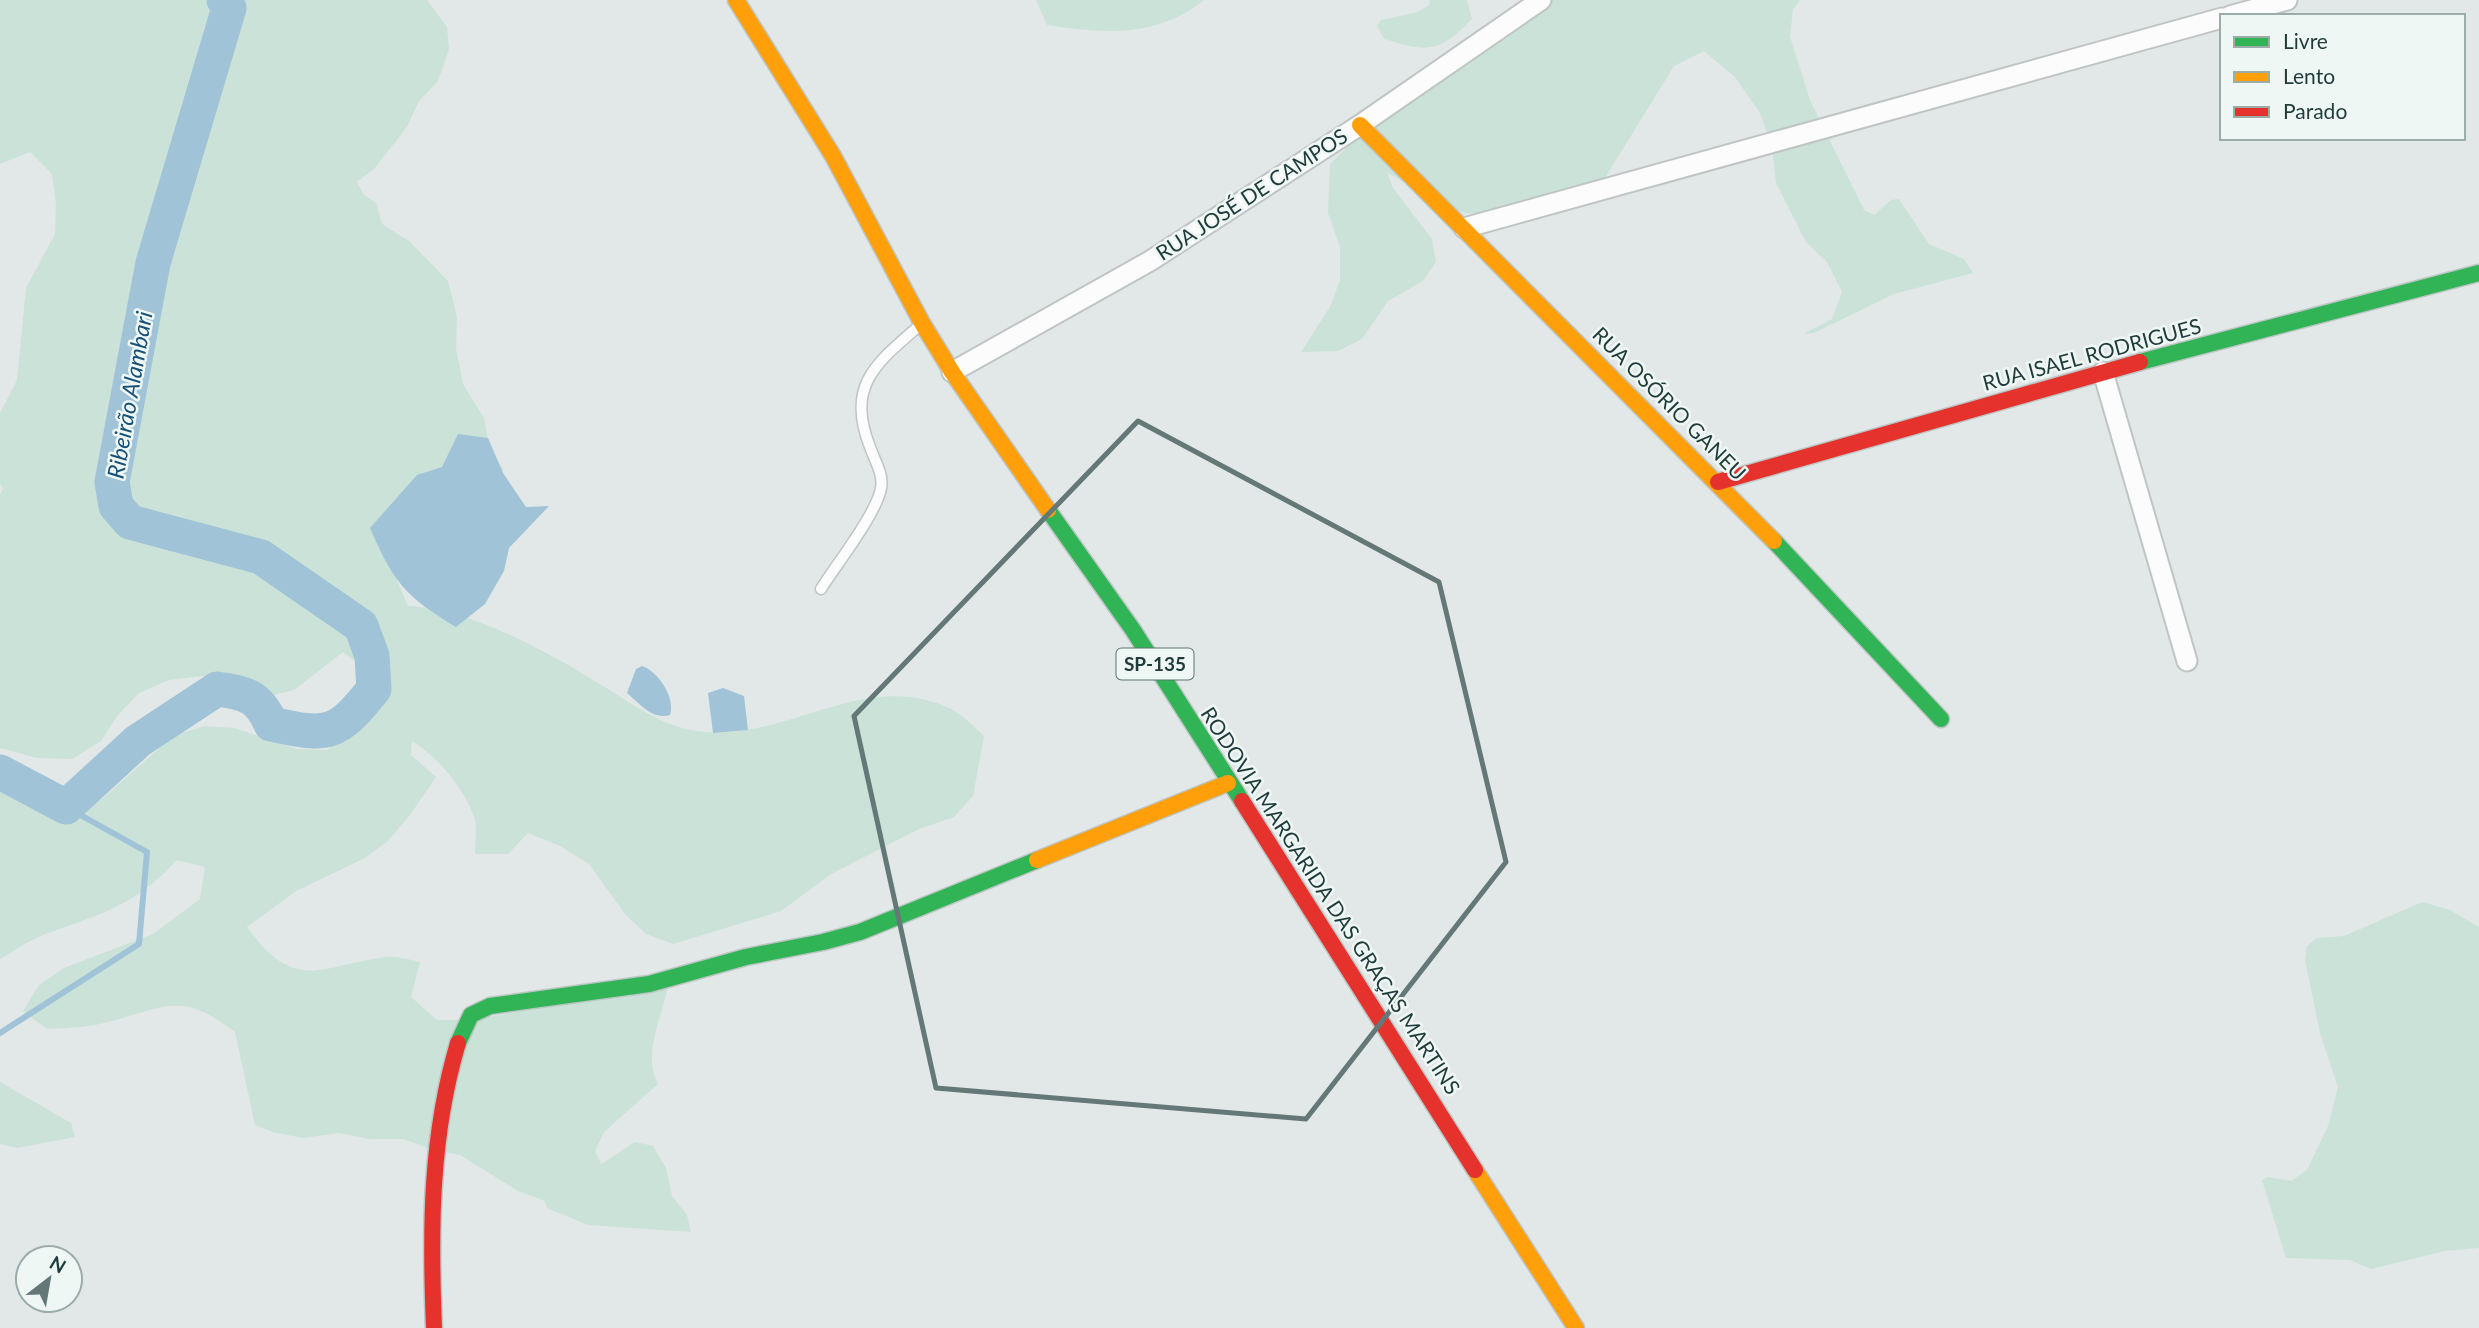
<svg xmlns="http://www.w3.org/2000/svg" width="2479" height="1328" viewBox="0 0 2479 1328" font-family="Lato,sans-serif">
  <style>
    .green { fill: #cae2d7 }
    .water { fill: #a0c3d8 }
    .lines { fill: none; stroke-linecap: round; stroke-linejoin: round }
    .stream { stroke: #a0c3d8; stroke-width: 6 }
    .river { stroke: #a0c3d8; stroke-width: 35 }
    .lane-casing { stroke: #bfc5c4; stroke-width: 13 }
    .street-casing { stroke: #bfc5c4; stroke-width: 23 }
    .fast-casing { stroke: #bdc6c5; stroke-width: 19 }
    .slow-casing { stroke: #bdc6c5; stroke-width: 19 }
    .jam-casing { stroke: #bdc6c5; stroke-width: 19 }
    .lane { stroke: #fbfcfb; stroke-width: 10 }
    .street { stroke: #fbfcfb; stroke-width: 19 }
    .fast { stroke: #30b455; stroke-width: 16 }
    .slow { stroke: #ff9f0a; stroke-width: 16 }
    .jam { stroke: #e5322d; stroke-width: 16 }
    .marked { fill: none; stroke: #637877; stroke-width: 5; stroke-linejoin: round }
    .labels { text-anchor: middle; stroke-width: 5; stroke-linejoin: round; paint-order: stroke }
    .shield { fill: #eff7f5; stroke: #5d7372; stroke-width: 2 }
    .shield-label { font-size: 19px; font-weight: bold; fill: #1f3b3a }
    .street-label { font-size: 21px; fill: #1f3b3a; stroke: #eff7f5 }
    .water-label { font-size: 23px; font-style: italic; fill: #185178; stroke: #eff7f5 }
  </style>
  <rect width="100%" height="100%" fill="#e2e8e7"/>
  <!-- green -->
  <g class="green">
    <path d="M 0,0 L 427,0 L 447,27 L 449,49 L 438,81 L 419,101 L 407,127 L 374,169 L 357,182 L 364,195 L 376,203 L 382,224 L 409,241 L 448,281 L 457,317 L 456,349 L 463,384 L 484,418 L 489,446 L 503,469 L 497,480 L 395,560 L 397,581 L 408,606 C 468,608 547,651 598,683 C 630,702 660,726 697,731 C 785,744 864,667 951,709 C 963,715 974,727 984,736 L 973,796 L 954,817 L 919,829 L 831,874 L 781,911 L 673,944 L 646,934 L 625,914 L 589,864 L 560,846 L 528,833 L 508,854 L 475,854 C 475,844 477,830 475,820 C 466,790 438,757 412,741 L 411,755 L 436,777 L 410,815 L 388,841 L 363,859 L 296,891 L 247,927 C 296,995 320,965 387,957 C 397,956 410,960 420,962 L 411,997 L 437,1020 L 471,1020 L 668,986 C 662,1018 642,1053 658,1084 L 604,1132 L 595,1151 L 601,1164 L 635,1142 L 653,1146 L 666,1168 L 672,1196 L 687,1215 L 691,1232 L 588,1225 L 547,1208 L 545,1201 L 518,1191 L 460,1155 L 430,1149 L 403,1139 L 370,1139 L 339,1133 L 303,1138 L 273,1132 L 255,1125 L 235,1032 C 183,993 170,1005 112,1021 C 91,1027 69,1028 47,1029 L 23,1011 L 39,985 L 64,968 L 153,934 L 200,899 L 205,867 L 177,860 C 134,907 100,914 43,935 C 28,941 14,951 0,959 L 0,789 L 10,795 L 73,809 L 102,799 L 173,736 L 204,726 L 235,728 L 297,749 L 328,750 L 363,701 L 367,671 L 343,652 L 294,690 L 261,698 L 231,683 L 203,676 L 169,680 L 139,693 L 117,716 L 101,741 L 72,759 L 37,758 L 0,748 L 0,495 L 3,488 L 0,484 L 0,413 L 17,380 L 26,288 L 55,234 L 56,204 L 52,174 L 30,152 L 0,164 Z"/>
    <path d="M 1036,0 L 1204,0 C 1157,38 1102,34 1047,25 Z"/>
    <path d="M 1430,0 L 1467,0 L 1472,19 C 1438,54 1428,52 1384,39 L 1377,26 L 1381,20 L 1418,12 L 1429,5 Z"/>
    <polygon points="1538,0 1800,0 1793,9 1790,37 1810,100 1864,210 1874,215 1891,200 1899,199 1929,244 1964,259 1973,273 1894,294 1814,333 1803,334 1832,319 1842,292 1827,262 1806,242 1776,183 1772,147 1760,113 1735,77 1704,51 1674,66 1603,181 1577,185 1482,216 1449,209 1387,172 1393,188 1432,239 1436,262 1423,281 1388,301 1362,339 1338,351 1301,352 1330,307 1340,280 1340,247 1328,213 1330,164 1384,111"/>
    <polygon points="2422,902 2450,910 2479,927 2479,1248 2445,1251 2371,1269 2350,1260 2286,1258 2262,1180 2268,1177 2291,1181 2307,1170 2328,1126 2338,1087 2320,1033 2305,960 2307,946 2317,938 2344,936"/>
    <polygon points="0,1082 71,1123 75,1137 17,1148 0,1144"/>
  </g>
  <!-- water -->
  <g class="water">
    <path d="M 458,434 L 488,438 L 503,473 L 526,507 L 549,506 L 509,548 L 504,571 L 485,604 L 456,627 C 405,596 394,583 370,528 L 417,475 L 442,467 Z"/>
    <path d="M 642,666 C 658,671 676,698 670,715 C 652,720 640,704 627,693 L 636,669 Z"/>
    <polygon points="723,688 744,696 748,730 713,733 708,693"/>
  </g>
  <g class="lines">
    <!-- stream -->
    <polyline class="stream" points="0,1033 139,944 147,852 66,807"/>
    <!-- river -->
    <path class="river" d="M 0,772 L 66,807 L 138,741 L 217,689 C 246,693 259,696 271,724 C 329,737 337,735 374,689 L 372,656 L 361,626 L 261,557 L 130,522 L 116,506 L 112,482 L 153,263 L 229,8 L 224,0"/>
    <!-- lane casing -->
    <g class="lane-casing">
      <path id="lane" d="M 821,589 C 836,565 877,513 881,488 C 884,475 874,459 870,447 C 846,386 875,364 919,326"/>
    </g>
    <!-- street casing -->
    <g class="street-casing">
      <g id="street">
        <polyline points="2230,16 2287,0"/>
        <polyline points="1464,228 2222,18"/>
        <polyline points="952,372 1150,261 1360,125 1541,0"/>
        <polyline points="2103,372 2187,661"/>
      </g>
    </g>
    <!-- fast casing -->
    <g class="fast-casing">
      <g id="fast">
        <polyline points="2140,362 2479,273"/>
        <polyline points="1048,510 1133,630 1242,801"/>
        <polyline points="1774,541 1941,719"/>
        <polyline points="458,1043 471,1015 490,1006 649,984 746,957 823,942 860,932 1037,860"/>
      </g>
    </g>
    <!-- slow casing -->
    <g class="slow-casing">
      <g id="slow">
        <polyline points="736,0 833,156 922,323 952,372 1048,510"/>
        <polyline points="1360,125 1774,541"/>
        <polyline points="1037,860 1228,783"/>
        <polyline points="1475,1170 1576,1328"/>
      </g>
    </g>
    <!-- jam casing -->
    <g class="jam-casing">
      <g id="jam">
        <polyline points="1718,482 2140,362"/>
        <polyline points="1242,801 1475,1170"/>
        <path d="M 434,1328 C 430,1231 430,1137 458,1043"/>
      </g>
    </g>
    <!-- lane -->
    <use href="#lane" class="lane"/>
    <!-- street -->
    <use href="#street" class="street"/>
    <!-- fast -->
    <use href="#fast" class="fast"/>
    <!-- slow -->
    <use href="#slow" class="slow"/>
    <!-- jam -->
    <use href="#jam" class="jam"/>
  </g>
  <!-- marked area -->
  <path class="marked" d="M 1138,421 L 1439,582 L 1506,862 L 1306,1119 L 936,1088 L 854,716 Z"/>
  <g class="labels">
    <!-- shield labels -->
    <rect class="shield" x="1116.5" y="648.5" width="77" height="31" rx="5"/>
    <g class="shield-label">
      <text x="1155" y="671">SP-135</text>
    </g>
    <!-- street labels -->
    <g class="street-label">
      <text transform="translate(1252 195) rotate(-33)" y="7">RUA JOSÉ DE CAMPOS</text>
      <text transform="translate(2092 355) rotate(-15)" y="7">RUA ISAEL RODRIGUES</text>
      <text transform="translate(1669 404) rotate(45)" y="7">RUA OSÓRIO GANEU</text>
      <text transform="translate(1330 901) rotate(57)" y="7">RODOVIA MARGARIDA DAS GRAÇAS MARTINS</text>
    </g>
    <!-- water labels -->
    <g class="water-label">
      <text transform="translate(130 395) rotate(-80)" y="8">Ribeirão Alambari</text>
    </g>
  </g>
  <!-- legend -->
  <rect x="2220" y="14" width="245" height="126" fill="#eff7f5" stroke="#9cacaa" stroke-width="2"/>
  <rect x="2234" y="37" width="35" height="10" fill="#30b455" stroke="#9cacaa" stroke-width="2"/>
  <text x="2283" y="49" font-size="21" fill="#1f3b3a">Livre</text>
  <rect x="2234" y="72" width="35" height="10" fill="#ff9f0a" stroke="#9cacaa" stroke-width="2"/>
  <text x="2283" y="84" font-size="21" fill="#1f3b3a">Lento</text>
  <rect x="2234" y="107" width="35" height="10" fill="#e5322d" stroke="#9cacaa" stroke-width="2"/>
  <text x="2283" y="119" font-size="21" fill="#1f3b3a">Parado</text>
  <!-- north arrow -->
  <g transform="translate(49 1279) rotate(31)"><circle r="33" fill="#eff7f5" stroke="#9cacaa" stroke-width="2"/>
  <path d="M0-5L12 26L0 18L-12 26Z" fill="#637877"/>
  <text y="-10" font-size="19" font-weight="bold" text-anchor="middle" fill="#1f3b3a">N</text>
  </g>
</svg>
